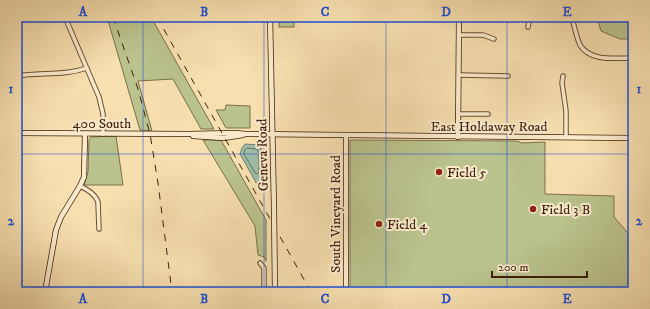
<svg xmlns="http://www.w3.org/2000/svg" width="650" height="309" viewBox="0 0 650 309" font-family="'IM FELL DW Pica',serif">
  <style>
    .green { fill: #bac28d; stroke: #7b704c }
    .water { fill: #9dbda8; stroke: #767e69 }
    .lines { fill: none; stroke-linecap: round; stroke-linejoin: round }
    .shore { stroke: #6c6e5a; stroke-width: 1 }
    .street-casing { stroke: #6b4f34; stroke-width: 5.5 }
    .secondary-casing { stroke: #3c1f0b; stroke-width: 6 }
    .street { stroke: #faeacb; stroke-width: 3.5 }
    .secondary { stroke: #faeacb; stroke-width: 4.5 }
    .rail { stroke: #3c1f0b; stroke-width: 1; stroke-dasharray: 7 7; stroke-linecap: butt }
    .secondary-bridge-casing { stroke: #3c1f0b; stroke-width: 6; stroke-linecap: butt }
    .secondary-bridge { stroke: #faeacb; stroke-width: 4.5 }
    .grid { fill: none; stroke: #1d4ed8; stroke-width: 1; stroke-opacity: 0.55 }
    .poi-dot { fill: #8f2418; stroke: #faeacb; stroke-width: 1.5 }
    .labels { text-anchor: middle; stroke-width: 4; stroke-linejoin: round; paint-order: stroke }
    .street-label { font-size: 14px; fill: #3c1f0b; stroke: #faeacb }
    .poi-label { font-size: 14px; fill: #3c1f0b; stroke: #faeacb; text-anchor: start }
    .neatline { fill: none; stroke: #1d4ed8; stroke-width: 1.5 }
    .grid-label { font-size: 13px; text-anchor: middle; font-weight: bold; fill: #1d4ed8 }
  </style>
  <rect width="100%" height="100%" fill="#f7dfaf"/>
  <filter id="stains"><feTurbulence type="fractalNoise" baseFrequency=".005" numOctaves="4"/><feColorMatrix values="0 0 0 0 .2 0 0 0 0 .09 0 0 0 0 .02 0 0 0 .5 -.17"/></filter>
  <radialGradient id="worn" r=".72"><stop offset=".6" stop-color="#630" stop-opacity="0"/><stop offset="1" stop-color="#630" stop-opacity=".3"/></radialGradient>
  <!-- green -->
  <g class="green">
    <polygon points="107,17 151,17 214,129 201,129 173,79 138,81 152,131 140,130"/>
    <rect x="279" y="17" width="15" height="10"/>
    <polygon points="597,17 633,17 633,39 620,39 601,31"/>
    <polygon points="226,105 250,106 250,128 226,128 216,110 225,110"/>
    <polygon points="116,136 123,185 84,185 88,172 89,139 91,137"/>
    <polygon points="203,140 221,140 266,220 266,261 264,257 258,255 255,226"/>
    <polygon points="350,140 517,141 522,143 545,142 545,194 614,196 614,217 633,239 633,292 350,292"/>
  </g>
  <!-- water -->
  <polygon class="water" points="245,144 258,145 261,147 263,158 263,185 258,186 240,154 242,148"/>
  <g class="lines">
    <!-- shore -->
    <polygon class="shore" points="247,148 256,149 258,150 259,158 259,172 258,174 255,173 244,154 245,150"/>
    <!-- street casing -->
    <g class="street-casing">
      <g id="street">
        <polyline points="65,17 99,97 103,114 103,134"/>
        <path d="M 572,17 C 574,26 576,36 580,45 C 590,62 616,58 633,58"/>
        <polyline points="528,27 530,17"/>
        <polyline points="459,35 483,35 494,39"/>
        <polyline points="459,75 508,76"/>
        <path d="M 17,76 C 40,72 64,76 87,68"/>
        <polyline points="563,76 562,83 566,111 566,137"/>
        <polyline points="458,114 488,114"/>
        <path d="M 80,186 C 88,190 95,194 98,202 L 99,229"/>
        <polyline points="260,263 264,268 264,292"/>
      </g>
    </g>
    <!-- secondary casing -->
    <g class="secondary-casing">
      <g id="secondary">
        <polyline points="270,17 274,208"/>
        <polyline points="17,133 188,134 235,133 246,134 633,138"/>
        <polyline points="346,135 346,292"/>
        <polyline points="193,136 224,138 243,135"/>
        <polyline points="458,137 459,17"/>
        <polyline points="45,292 56,230 61,217 80,186 84,177 85,134"/>
      </g>
    </g>
    <!-- street -->
    <use href="#street" class="street"/>
    <!-- secondary -->
    <use href="#secondary" class="secondary"/>
    <!-- rail -->
    <g class="rail">
      <polyline points="113,17 138,89 150,134 158,183 172,292"/>
      <polyline points="157,17 311,292"/>
    </g>
    <!-- secondary-bridge casing -->
    <g class="secondary-bridge-casing">
      <polyline id="secondary-bridge" points="274,208 275,292"/>
    </g>
    <!-- secondary-bridge -->
    <use href="#secondary-bridge" class="secondary-bridge"/>
  </g>
  <!-- grid -->
  <path class="grid" d="M 143,17 L 143,292M 264,17 L 264,292M 386,17 L 386,292M 507,17 L 507,292M 17,154 L 633,154"/>
  <!-- markers -->
  <g class="poi-dot">
    <circle cx="439" cy="172" r="4"/>
    <circle cx="533" cy="209" r="4"/>
    <circle cx="379" cy="224" r="4"/>
  </g>
  <g class="labels">
    <!-- street labels -->
    <g class="street-label">
      <text x="102" y="128">400 South</text>
      <text x="489" y="131">East Holdaway Road</text>
      <text transform="translate(262 155) rotate(-91)" y="5">Geneva Road</text>
      <text transform="translate(335 214) rotate(-90)" y="5">South Vineyard Road</text>
    </g>
    <!-- poi labels -->
    <g class="poi-label">
      <text x="447" y="177">Field 5</text>
      <text x="541" y="214">Field 3 B</text>
      <text x="387" y="229">Field 4</text>
    </g>
  </g>
  <!-- margin -->
  <rect width="650" height="309" fill="none" stroke="#f7dfaf" stroke-width="44"/>
  <!-- scale -->
  <path d="M492 271v6h95v-6" fill="none" stroke="#3c1f0b" stroke-width="2"/>
  <text x="498" y="271" font-size="12" fill="#3c1f0b" stroke="#faeacb" stroke-width="3" paint-order="stroke">200 m</text>
  <rect x="22" y="22" width="606" height="265" class="neatline"/>
  <g class="grid-label">
    <text x="83" y="16">A</text>
    <text x="204" y="16">B</text>
    <text x="325" y="16">C</text>
    <text x="446" y="16">D</text>
    <text x="567" y="16">E</text>
    <text x="11" y="93">1</text>
    <text x="639" y="93">1</text>
    <text x="11" y="225">2</text>
    <text x="639" y="225">2</text>
    <text x="83" y="303">A</text>
    <text x="204" y="303">B</text>
    <text x="325" y="303">C</text>
    <text x="446" y="303">D</text>
    <text x="567" y="303">E</text>
  </g>
  <rect width="100%" height="100%" filter="url(#stains)"/>
  <rect width="100%" height="100%" fill="url(#worn)"/>
</svg>
